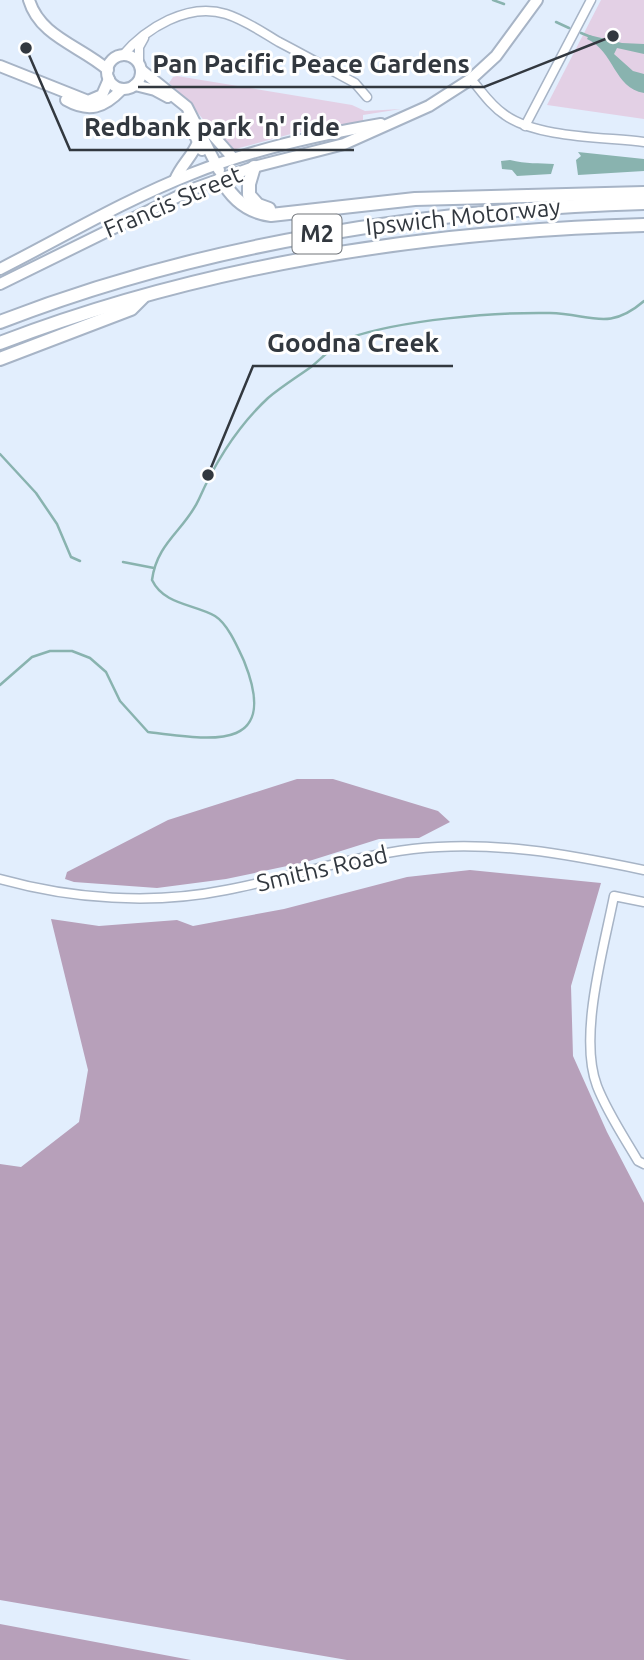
<svg xmlns="http://www.w3.org/2000/svg" width="644" height="1660" viewBox="0 0 644 1660" font-family="Ubuntu,sans-serif">
  <style>
    .green { fill: #e3d0e5 }
    .forest { fill: #b7a0ba }
    .water { fill: #89b3af }
    .lines { fill: none; stroke-linecap: round; stroke-linejoin: round }
    .stream { stroke: #89b3af; stroke-width: 2.5 }
    .minor-casing { stroke: #a7b4c6; stroke-width: 11 }
    .major-casing { stroke: #a7b4c6; stroke-width: 14 }
    .highway-casing { stroke: #a7b4c6; stroke-width: 16 }
    .minor { stroke: #fff; stroke-width: 8 }
    .major { stroke: #fff; stroke-width: 10 }
    .highway { stroke: #fff; stroke-width: 12 }
    .labels { text-anchor: middle; stroke-width: 6; stroke-linejoin: round; paint-order: stroke }
    .shield { fill: #fff; stroke: #707479; stroke-width: 2 }
    .shield-label { font-size: 23px; font-weight: bold; fill: #32383f }
    .street-label { font-size: 24px; fill: #32383f; stroke: #fff }
    .leader { fill: none; stroke: #32383f; stroke-width: 2.5 }
    .callout-dot { fill: #32383f; stroke: #fff; stroke-width: 2.5 }
    .callout-label { font-size: 26px; text-anchor: middle; font-weight: bold; fill: #32383f; stroke: #fff; stroke-width: 6; stroke-linejoin: round; paint-order: stroke }
  </style>
  <rect width="100%" height="100%" fill="#e2eefd"/>
  <!-- green -->
  <g class="green">
    <polygon points="601,0 644,0 644,119 547,105"/>
    <path d="M 177,76 L 352,105 L 365,111 L 401,109 L 363,115 L 363,121 L 291,134 L 232,150 L 227,148 L 230,144 L 227,142 L 224,145 C 204,122 191,101 169,83 L 173,77 Z"/>
  </g>
  <!-- forest -->
  <g class="forest">
    <polygon points="297,779 333,779 438,811 450,822 419,838 379,839 306,862 226,879 157,888 74,882 65,879 67,872 168,820"/>
    <polygon points="470,870 601,883 571,986 573,1056 607,1132 644,1203 644,1660 347,1660 0,1600 0,1164 21,1167 79,1122 88,1070 51,919 99,926 177,920 193,926 284,909 407,877"/>
    <polygon points="0,1624 191,1660 0,1660"/>
  </g>
  <!-- water -->
  <g class="water">
    <path d="M 589,35 L 622,43 L 644,44 L 644,54 L 617,48 L 614,54 L 633,71 L 644,74 L 644,93 C 614,88 614,51 587,39 Z"/>
    <polygon points="578,152 644,159 644,171 578,175 576,160 581,156"/>
    <path d="M 510,160 C 526,164 539,163 554,164 L 551,174 L 517,176 L 512,170 L 502,169 L 501,161 Z"/>
  </g>
  <g class="lines">
    <!-- stream -->
    <g class="stream">
      <polyline points="493,0 504,4"/>
      <polyline points="556,22 569,28"/>
      <polyline points="581,33 591,37"/>
      <polyline points="0,454 36,493 57,524 71,557 80,561"/>
      <polyline points="123,562 154,568"/>
      <path d="M 0,685 L 32,657 L 50,651 L 72,651 L 90,658 L 106,672 L 120,701 L 148,732 C 211,740 281,753 244,661 C 238,648 228,624 215,616 C 194,604 164,605 152,580 C 157,542 185,530 199,499 C 215,463 238,426 268,398 C 281,387 297,377 311,367 C 322,358 336,343 349,338 C 401,320 494,312 550,313 C 591,314 608,332 644,301"/>
    </g>
    <!-- minor casing -->
    <g class="minor-casing">
      <g id="minor">
        <path d="M 122,56 C 146,28 188,2 226,14 C 245,20 262,32 279,42 C 304,55 329,69 355,83 L 367,97"/>
        <polyline points="139,63 139,47 144,38"/>
        <path d="M 471,79 C 482,92 491,106 505,115 C 537,138 604,137 644,142"/>
        <polyline points="525,126 591,0"/>
        <path d="M 0,879 C 72,899 152,905 226,890 C 289,878 349,857 413,849 C 492,840 567,854 644,870"/>
        <path d="M 644,902 L 614,896 C 604,948 578,1036 597,1086 C 607,1112 624,1137 638,1161 L 644,1164"/>
      </g>
    </g>
    <!-- major casing -->
    <g class="major-casing">
      <g id="major">
        <path d="M 29,0 C 40,37 81,46 108,70"/>
        <circle cx="124" cy="72" r="17"/>
        <polyline points="0,66 88,101 102,95 109,79"/>
        <polyline points="141,70 187,107 219,170"/>
        <polyline points="135,85 155,90 168,97"/>
        <path d="M 66,100 C 89,113 104,108 122,89"/>
        <polyline points="186,117 202,150"/>
        <polyline points="201,129 211,133 233,158"/>
        <path d="M 175,180 C 181,165 192,157 198,142"/>
        <path d="M 0,269 C 63,237 125,200 191,174 C 251,150 316,135 381,124"/>
        <polyline points="0,284 193,189 254,167 344,144 429,106 471,79 496,56 537,0"/>
      </g>
    </g>
    <!-- highway casing -->
    <g class="highway-casing">
      <g id="highway">
        <polyline points="254,167 249,184 249,195 258,205 269,209"/>
        <path d="M 221,178 C 232,199 247,212 271,215 L 415,199 L 644,193"/>
        <path d="M 0,322 C 206,242 424,210 644,203"/>
        <path d="M 0,343 C 206,264 424,231 644,225"/>
        <polyline points="0,359 131,309 143,297"/>
      </g>
    </g>
    <!-- minor -->
    <use href="#minor" class="minor"/>
    <!-- major -->
    <use href="#major" class="major"/>
    <!-- highway -->
    <use href="#highway" class="highway"/>
  </g>
  <g class="labels">
    <!-- shield labels -->
    <rect class="shield" x="292.5" y="214.5" width="49" height="39" rx="5"/>
    <g class="shield-label">
      <text x="317" y="242">M2</text>
    </g>
    <!-- street labels -->
    <g class="street-label">
      <text transform="translate(173 202) rotate(-23)" y="8">Francis Street</text>
      <text transform="translate(463 217) rotate(-6)" y="8">Ipswich Motorway</text>
      <text transform="translate(322 869) rotate(-13)" y="8">Smiths Road</text>
    </g>
  </g>
  <!-- callouts -->
  <path class="leader" d="M613 36L484 87H138M26 48L70 150H354M208 475L253 366H453"/>
  <g class="callout-dot">
    <circle cx="613" cy="36" r="7"/>
    <circle cx="26" cy="48" r="7"/>
    <circle cx="208" cy="475" r="7"/>
  </g>
  <g class="callout-label">
    <text x="311" y="73">Pan Pacific Peace Gardens</text>
    <text x="212" y="136">Redbank park 'n' ride</text>
    <text x="353" y="352">Goodna Creek</text>
  </g>
</svg>
